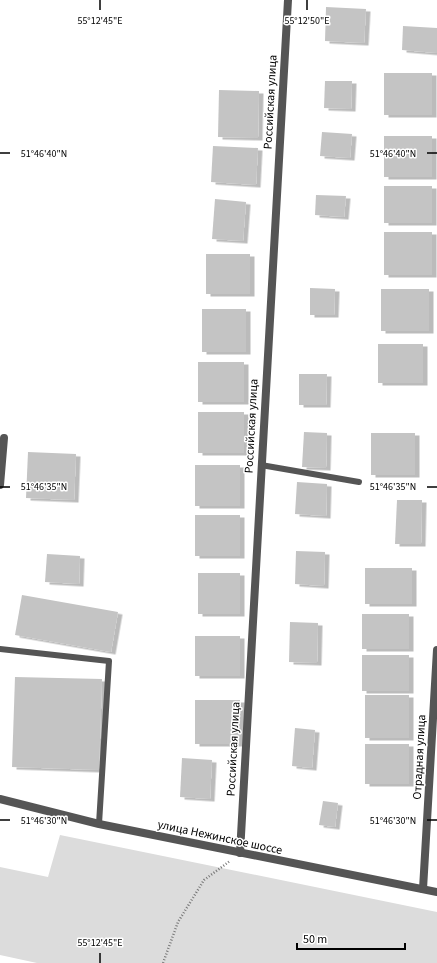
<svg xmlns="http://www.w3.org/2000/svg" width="437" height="963" viewBox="0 0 437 963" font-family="'Source Sans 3',sans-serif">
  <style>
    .green { fill: #dcdcdc }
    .building { fill: #c4c4c4; filter: url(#shadow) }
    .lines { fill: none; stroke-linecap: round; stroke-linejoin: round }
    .path { stroke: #777; stroke-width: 2.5; stroke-dasharray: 1 2; stroke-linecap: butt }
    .lane { stroke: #555; stroke-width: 6 }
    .street { stroke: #555; stroke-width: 8 }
    .ticks { fill: none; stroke: #000; stroke-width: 1.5 }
    .labels { text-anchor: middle; stroke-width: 3; stroke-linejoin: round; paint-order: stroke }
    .street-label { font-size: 12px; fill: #000; stroke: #fff }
    .ticks-label { font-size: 10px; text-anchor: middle; fill: #000; stroke: #fff; stroke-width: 3; stroke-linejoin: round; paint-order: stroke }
  </style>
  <defs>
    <filter id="shadow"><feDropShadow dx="4.5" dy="2.5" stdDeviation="0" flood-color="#0004"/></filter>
  </defs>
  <rect width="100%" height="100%" fill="#fff"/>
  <!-- green -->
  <polygon class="green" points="60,835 437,912 437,963 37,963 0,955 0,867 48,877"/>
  <!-- building -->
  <g class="building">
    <polygon points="326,7 366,9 364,43 325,41"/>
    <polygon points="403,26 437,28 437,53 402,50"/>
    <rect x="384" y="73" width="48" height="42"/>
    <polygon points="325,81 352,81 351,109 324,108"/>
    <polygon points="219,90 259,91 258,138 218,137"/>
    <polygon points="322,132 352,134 350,158 320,156"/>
    <rect x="384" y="136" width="48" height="41"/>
    <polygon points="213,146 258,148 256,185 211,182"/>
    <rect x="384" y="186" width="48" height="37"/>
    <polygon points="316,195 346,196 344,217 315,215"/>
    <polygon points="215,199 246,202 243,241 212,239"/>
    <rect x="384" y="232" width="48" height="43"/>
    <rect x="206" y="254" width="44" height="40"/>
    <polygon points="310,288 335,289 334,315 310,315"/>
    <rect x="381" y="289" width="48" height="42"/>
    <rect x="202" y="309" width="44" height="43"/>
    <rect x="378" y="344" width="45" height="39"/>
    <rect x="198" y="362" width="46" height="40"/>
    <polygon points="299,374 327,374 326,405 299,405"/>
    <rect x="198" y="412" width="46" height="41"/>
    <polygon points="304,432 327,433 326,468 302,467"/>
    <rect x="371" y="433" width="44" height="42"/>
    <polygon points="28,452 76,454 74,500 26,498"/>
    <rect x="195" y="465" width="45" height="41"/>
    <polygon points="297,482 327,484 326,516 295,514"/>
    <polygon points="397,500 422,500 421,544 395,544"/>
    <rect x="195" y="515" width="45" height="41"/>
    <polygon points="296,551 325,552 324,586 295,584"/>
    <polygon points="47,554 80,556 79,584 45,582"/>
    <rect x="365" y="568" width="47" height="36"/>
    <rect x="198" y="573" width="42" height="41"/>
    <polygon points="22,595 118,612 111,652 15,635"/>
    <rect x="362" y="614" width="47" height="35"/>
    <polygon points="290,622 318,623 317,663 289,662"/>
    <rect x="195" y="636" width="45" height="40"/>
    <rect x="362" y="655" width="47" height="36"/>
    <polygon points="15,677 102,679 99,770 12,767"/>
    <rect x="365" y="695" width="44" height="43"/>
    <rect x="195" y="700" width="45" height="44"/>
    <polygon points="295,728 315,730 312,768 292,766"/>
    <rect x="365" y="744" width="44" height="40"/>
    <polygon points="182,758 212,760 210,799 180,797"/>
    <polygon points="323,801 338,803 335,827 319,825"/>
  </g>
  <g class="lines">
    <!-- path -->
    <polyline class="path" points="163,963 178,922 204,880 230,861"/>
    <!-- lane -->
    <g class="lane">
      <polyline points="261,465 359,482"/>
      <polyline points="0,649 109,661 99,824"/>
    </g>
    <!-- street -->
    <g class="street">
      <polyline points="0,485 4,438"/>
      <polyline points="0,799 99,824 437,892"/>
      <polyline points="240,853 288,0"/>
      <polyline points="423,889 437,650"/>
    </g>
  </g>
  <!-- ticks -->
  <path class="ticks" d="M 100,0 L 100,10M 307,0 L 307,10M 0,153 L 10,153M 427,153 L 437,153M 0,487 L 10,487M 427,487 L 437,487M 0,820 L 10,820M 427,820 L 437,820M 100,953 L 100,963"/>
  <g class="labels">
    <!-- street labels -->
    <g class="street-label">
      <text transform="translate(270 102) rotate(-87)" y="4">Российская улица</text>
      <text transform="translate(251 426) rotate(-87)" y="4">Российская улица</text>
      <text transform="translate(233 749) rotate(-87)" y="4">Российская улица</text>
      <text transform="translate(419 757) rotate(-87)" y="4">Отрадная улица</text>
      <text transform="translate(220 837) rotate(12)" y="4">улица Нежинское шоссе</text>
    </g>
  </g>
  <g class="ticks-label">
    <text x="100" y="24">55°12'45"E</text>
    <text x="307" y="24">55°12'50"E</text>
    <text x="44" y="157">51°46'40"N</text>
    <text x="393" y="157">51°46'40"N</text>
    <text x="44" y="490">51°46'35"N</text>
    <text x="393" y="490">51°46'35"N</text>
    <text x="44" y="824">51°46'30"N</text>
    <text x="393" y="824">51°46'30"N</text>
    <text x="100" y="946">55°12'45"E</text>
  </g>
  <!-- scale -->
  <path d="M297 943v6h108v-6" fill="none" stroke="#000000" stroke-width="2"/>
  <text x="303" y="943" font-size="12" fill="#000000" stroke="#ffffff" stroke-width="3" paint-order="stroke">50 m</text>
</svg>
